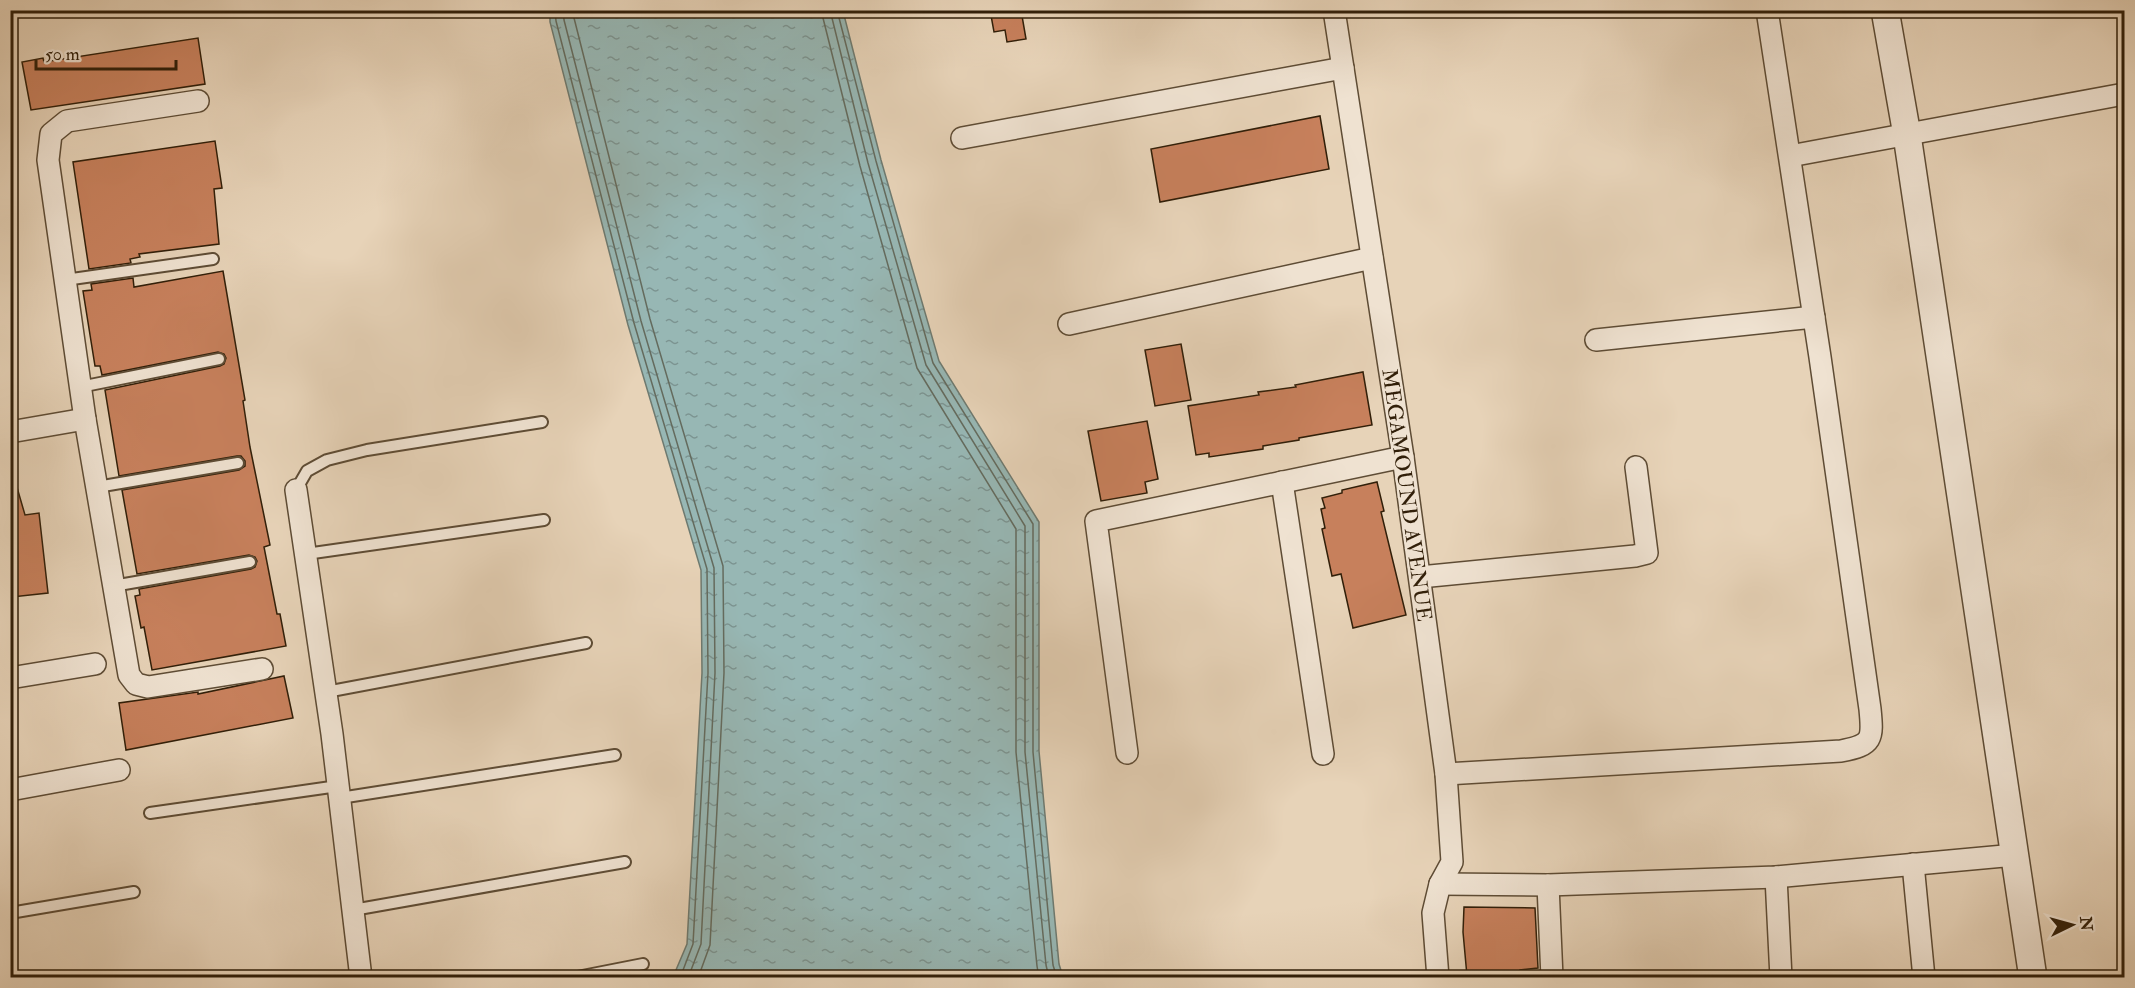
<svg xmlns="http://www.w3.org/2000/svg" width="2135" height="988" viewBox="0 0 2135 988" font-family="'IM FELL Double Pica',serif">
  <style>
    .water { fill: url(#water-ripples); stroke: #6e7a70; stroke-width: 1.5 }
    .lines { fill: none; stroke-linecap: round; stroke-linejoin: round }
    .shore { stroke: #646b5e; stroke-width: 1.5 }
    .building { fill: #c7805c; stroke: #311f09; stroke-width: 1.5 }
    .service-casing { stroke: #5e4c35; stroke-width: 14 }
    .minor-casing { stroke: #5e4c35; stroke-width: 24 }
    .tertiary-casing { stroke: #5e4c35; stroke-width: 30 }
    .service { stroke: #efe2d1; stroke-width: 10 }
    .minor { stroke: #efe2d1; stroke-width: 21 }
    .tertiary { stroke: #efe2d1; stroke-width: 27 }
    .labels { text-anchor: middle; stroke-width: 4.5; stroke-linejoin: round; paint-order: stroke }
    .street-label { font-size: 21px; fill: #311f09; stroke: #efe2d1 }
  </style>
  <defs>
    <pattern id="water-ripples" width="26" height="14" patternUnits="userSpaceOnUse" patternTransform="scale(1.5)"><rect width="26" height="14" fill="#97b7b4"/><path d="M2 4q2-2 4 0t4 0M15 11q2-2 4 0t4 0" fill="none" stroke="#7c9491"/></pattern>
  </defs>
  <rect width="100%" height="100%" fill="#e7d3b8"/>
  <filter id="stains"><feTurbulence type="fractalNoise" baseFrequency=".00333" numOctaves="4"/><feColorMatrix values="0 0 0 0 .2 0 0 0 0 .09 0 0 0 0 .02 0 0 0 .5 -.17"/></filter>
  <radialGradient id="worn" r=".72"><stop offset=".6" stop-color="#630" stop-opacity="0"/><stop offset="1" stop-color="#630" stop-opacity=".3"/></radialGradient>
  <!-- water -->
  <polygon class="water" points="550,11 843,11 881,160 939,361 1039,522 1039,751 1059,964 1063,977 673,977 687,944 702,673 701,570 628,325 550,22"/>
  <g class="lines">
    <!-- shore -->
    <g class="shore">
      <polyline points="555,10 556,21 634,323 707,569 708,673 693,944 680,978"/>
      <polyline points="563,10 564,20 641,321 714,568 715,673 701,944 688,978"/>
      <polyline points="572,10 650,319 723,566 724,673 710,945 698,978"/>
      <polyline points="821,10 860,166 917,368 1016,529 1016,752 1037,966 1039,978"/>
      <polyline points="830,10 868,163 926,365 1025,526 1025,752 1046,965 1049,978"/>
      <polyline points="837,10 876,161 933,363 1033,524 1033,752 1053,965 1057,978"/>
    </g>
  </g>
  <!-- building -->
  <g class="building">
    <polygon points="990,10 1021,10 1026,39 1007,42 1005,30 994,32"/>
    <polygon points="198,38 205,84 31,110 22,62 43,58 44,62"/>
    <polygon points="1320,116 1329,169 1160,202 1151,149"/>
    <polygon points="215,141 222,188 214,189 219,244 139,254 140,257 130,259 131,263 89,269 73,162"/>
    <polygon points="223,271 245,400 243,401 250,447 270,545 264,547 277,614 280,614 286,646 152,670 144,627 141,628 135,596 140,595 139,589 251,569 255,567 257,561 255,557 249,555 137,574 122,490 239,470 245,466 245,461 241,456 237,456 119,476 105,390 220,366 224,364 226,358 224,354 218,352 102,375 100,366 95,366 83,291 92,290 91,284 133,278 134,287"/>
    <polygon points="1181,344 1191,400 1155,406 1145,350"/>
    <polygon points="1363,372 1372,425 1299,438 1299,440 1263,446 1263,449 1209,457 1209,453 1196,455 1188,406 1259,395 1258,392 1296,387 1295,385"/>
    <polygon points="1147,421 1158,479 1145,482 1147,493 1101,501 1088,431"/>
    <polygon points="14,477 25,515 39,513 48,593 12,597 10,478"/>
    <polygon points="1377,482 1384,511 1381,512 1406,615 1353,628 1341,574 1332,576 1322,529 1325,528 1321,509 1325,508 1322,498 1342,493 1342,490"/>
    <polygon points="284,676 293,718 126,750 119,703 198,692 198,694"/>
    <polygon points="1464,907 1535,908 1538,968 1520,970 1520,972 1467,976 1463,932"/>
  </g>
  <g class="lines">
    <!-- service casing -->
    <g class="service-casing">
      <g id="service">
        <polyline points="65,280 213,259"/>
        <polyline points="80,387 219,359"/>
        <polyline points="97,487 238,463"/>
        <polyline points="296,490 307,471 327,460 367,450 542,422"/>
        <polyline points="306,554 544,520"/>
        <polyline points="113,586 250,562"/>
        <polyline points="326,692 586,643"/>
        <polyline points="340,798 615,755"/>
        <polyline points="150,813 338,786"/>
        <polyline points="353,910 625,862"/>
        <polyline points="10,913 134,892"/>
        <polyline points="572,978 643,964"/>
      </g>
    </g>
    <!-- minor casing -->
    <g class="minor-casing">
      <g id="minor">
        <polyline points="1334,10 1403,457 1446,774 1452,862 1440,884 1433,913 1438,978"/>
        <polyline points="962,138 1343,68"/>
        <polyline points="1790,156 2124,94"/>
        <polyline points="1069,324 1372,258"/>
        <polyline points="1596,340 1814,317"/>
        <polyline points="85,419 129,675 136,684 148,687 262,669"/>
        <polyline points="10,432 85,419 48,160 51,134 67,121 198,101"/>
        <polyline points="1282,482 1323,754"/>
        <polyline points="296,490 332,734 361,978"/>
        <polyline points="1420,577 1635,556 1647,553 1636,467"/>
        <polyline points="10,678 95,664"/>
        <polyline points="1127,753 1096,521 1403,457"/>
        <path d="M 1446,774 L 1841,751 C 1873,745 1873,739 1870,709 L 1820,357 L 1767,10"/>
        <polyline points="10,790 119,770"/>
        <polyline points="1913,864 1924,978"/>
        <polyline points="1776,877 1781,978"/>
        <polyline points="1440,884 1548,885 1776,877 2015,855"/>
        <polyline points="1548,885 1552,978"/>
      </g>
    </g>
    <!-- tertiary casing -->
    <g class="tertiary-casing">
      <polyline id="tertiary" points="1885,10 1907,135 2033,978"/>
    </g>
    <!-- service -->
    <use href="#service" class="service"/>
    <!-- minor -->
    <use href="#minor" class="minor"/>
    <!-- tertiary -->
    <use href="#tertiary" class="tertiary"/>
  </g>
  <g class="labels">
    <!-- street labels -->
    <g class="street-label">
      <text transform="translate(1407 495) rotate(82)" y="7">MEGAMOUND AVENUE</text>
    </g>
  </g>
  <!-- margin -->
  <rect width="2135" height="988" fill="none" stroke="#e7d3b8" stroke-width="36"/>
  <rect x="12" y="12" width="2111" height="964" fill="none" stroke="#311f09" stroke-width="3"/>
  <rect x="18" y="18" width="2099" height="952" fill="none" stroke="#311f09" stroke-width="1.5"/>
  <!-- north arrow -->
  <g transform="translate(2072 925) rotate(85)" stroke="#efe2d1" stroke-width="4.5" paint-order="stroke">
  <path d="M0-4.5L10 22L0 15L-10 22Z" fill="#311f09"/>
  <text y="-9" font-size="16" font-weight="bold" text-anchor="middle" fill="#311f09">N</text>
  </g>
  <!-- scale -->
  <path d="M36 60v9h140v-9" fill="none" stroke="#311f09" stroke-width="3"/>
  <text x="45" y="60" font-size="18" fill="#311f09" stroke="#efe2d1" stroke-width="4.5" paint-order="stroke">50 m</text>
  <rect width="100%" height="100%" filter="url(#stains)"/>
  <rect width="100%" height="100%" fill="url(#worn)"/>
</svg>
